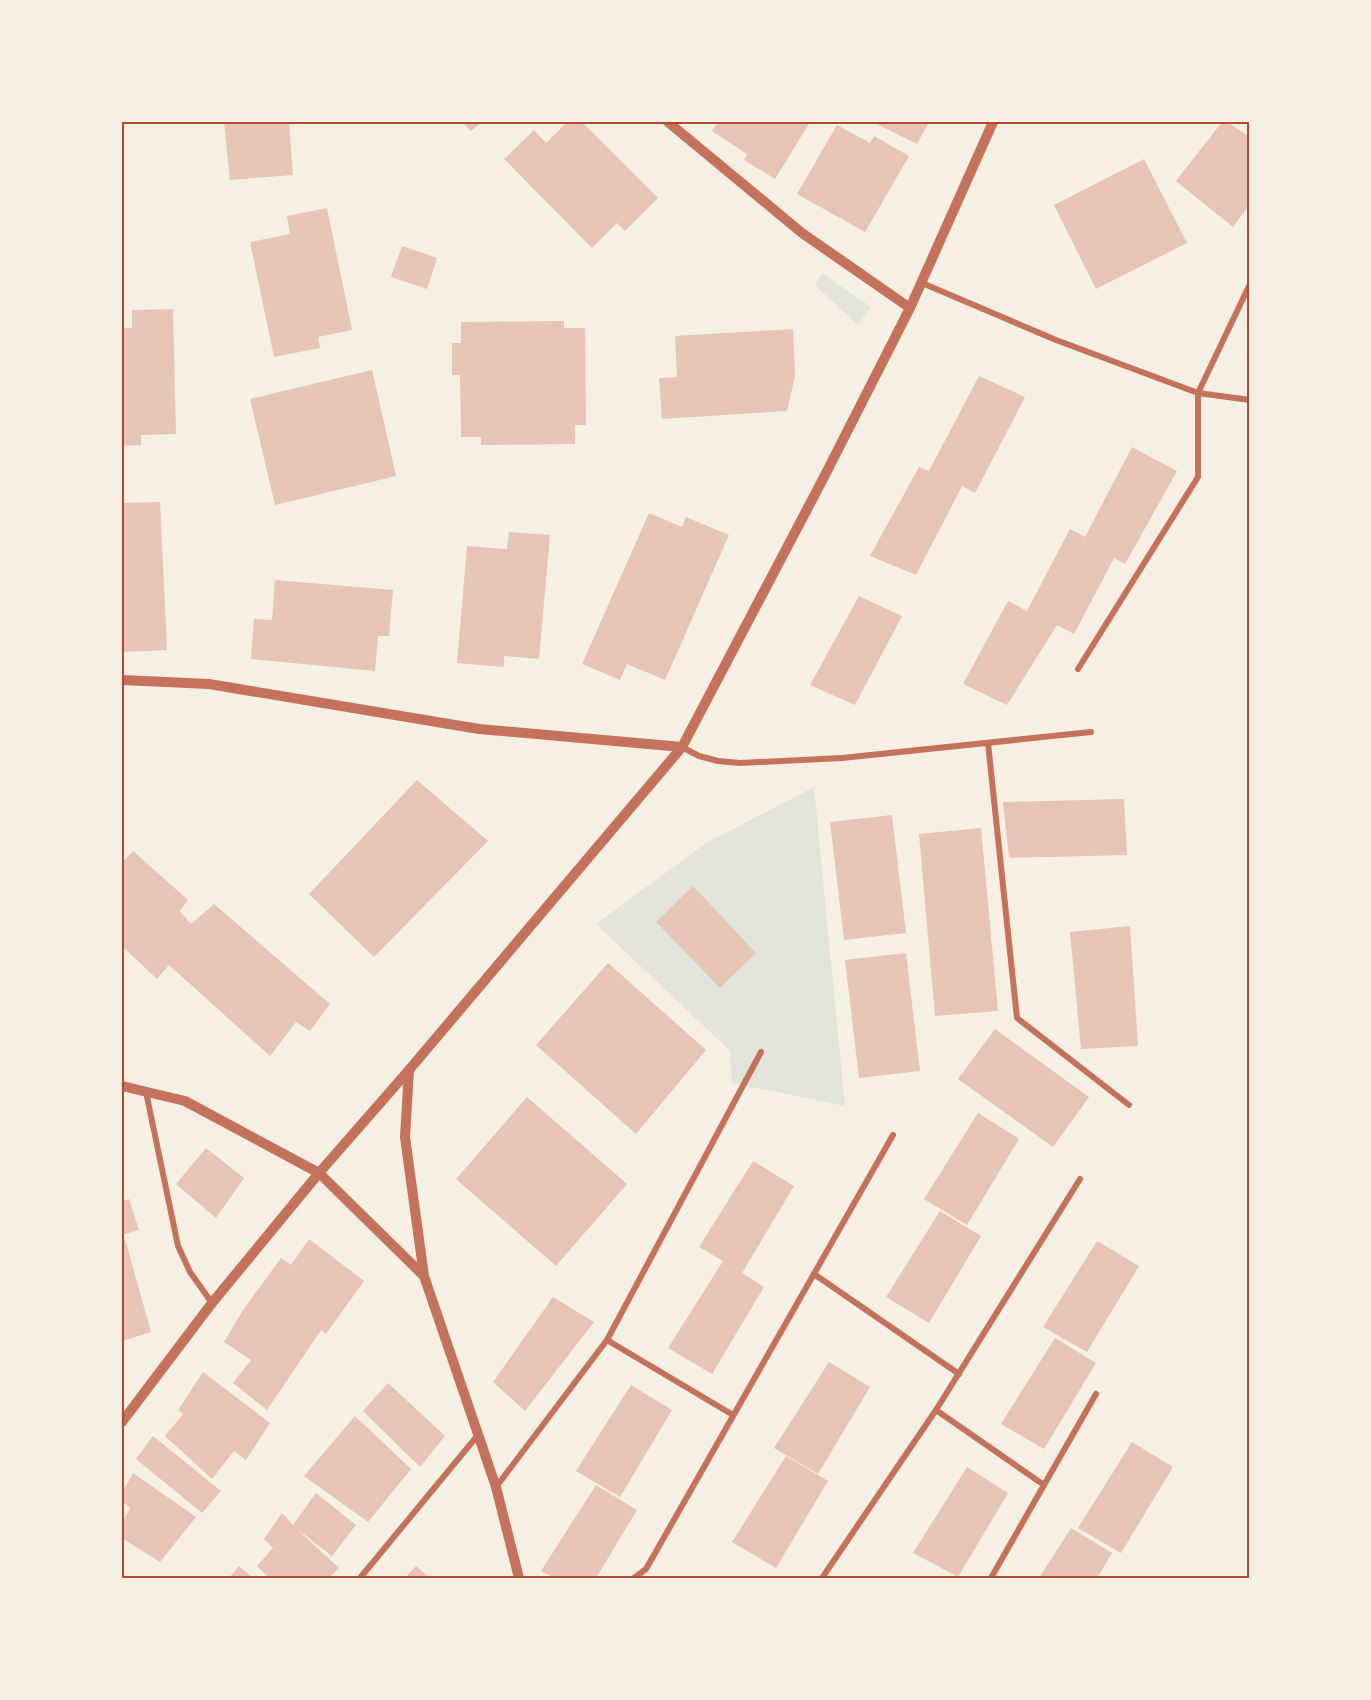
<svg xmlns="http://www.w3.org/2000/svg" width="1371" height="1700" viewBox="0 0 1371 1700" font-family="'DM Sans',sans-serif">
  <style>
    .green { fill: #e2e4dc }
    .building { fill: #e6c5b7 }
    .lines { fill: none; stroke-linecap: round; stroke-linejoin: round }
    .minor { stroke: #c5725c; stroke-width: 6 }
    .tertiary { stroke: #c5725c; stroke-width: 10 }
    .neatline { fill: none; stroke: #b5482f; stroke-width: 2 }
  </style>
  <rect width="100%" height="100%" fill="#f6efe4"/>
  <!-- green -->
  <g class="green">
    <polygon points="822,273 871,307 858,325 815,285"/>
    <polygon points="814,787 845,1106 732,1083 730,1051 596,924 706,843"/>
  </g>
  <!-- building -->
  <g class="building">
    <polygon points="224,122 289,122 293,175 230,180"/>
    <polygon points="462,122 482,122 471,131"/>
    <polygon points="567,122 582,122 658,198 625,231 617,223 592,248 504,159 534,130 546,143"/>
    <polygon points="718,122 810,122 775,179 744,160 747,154 712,131"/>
    <polygon points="876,122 929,122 917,144 875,123"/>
    <polygon points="1222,122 1227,122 1250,137 1250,204 1233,227 1176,181"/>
    <polygon points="837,125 870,143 874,136 909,156 865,232 797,194"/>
    <polygon points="1144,159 1187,243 1096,289 1054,205"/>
    <polygon points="327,208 352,330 318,337 320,348 274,357 250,242 290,234 287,216"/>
    <polygon points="402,246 437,258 427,289 391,277"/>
    <polygon points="173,309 176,434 141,435 141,445 122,446 122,328 132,328 132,310"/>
    <polygon points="564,321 564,328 585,328 586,425 575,425 575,444 481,445 481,437 461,437 460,375 452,375 452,343 461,343 461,322"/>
    <polygon points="793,329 795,376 787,411 662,419 659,378 677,377 675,336"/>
    <polygon points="372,370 396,476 275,505 250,399"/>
    <polygon points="979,376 1025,397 975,493 962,486 916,575 870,556 919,467 929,471"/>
    <polygon points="1132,447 1177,471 1125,564 1114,558 1074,634 1057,625 1007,705 963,684 1008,601 1027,611 1070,529 1085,537"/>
    <polygon points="160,502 167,650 122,652 122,503"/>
    <polygon points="649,513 682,527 686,517 729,535 665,680 627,664 620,680 582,664"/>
    <polygon points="509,532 550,535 539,659 504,656 504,667 457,663 467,546 507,549"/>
    <polygon points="275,580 393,590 389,636 378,636 375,671 251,659 254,619 272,620"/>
    <polygon points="859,596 902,616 855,705 810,685"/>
    <polygon points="417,780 488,841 374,957 309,894"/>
    <polygon points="1124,799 1127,855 1009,858 1003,802"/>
    <polygon points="892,815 906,933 844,940 830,822"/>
    <polygon points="981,828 998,1011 935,1016 919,834"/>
    <polygon points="133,851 188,900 180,911 191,924 214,904 330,1004 310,1031 296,1022 270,1056 169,965 157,979 122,946 122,863"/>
    <polygon points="693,886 756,953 720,988 656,922"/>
    <polygon points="1130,926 1138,1046 1081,1049 1070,932"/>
    <polygon points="906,953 920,1071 859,1078 845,960"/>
    <polygon points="608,963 706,1050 636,1134 536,1045"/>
    <polygon points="995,1029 1089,1097 1053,1147 958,1079"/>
    <polygon points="527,1097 627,1184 556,1266 456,1179"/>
    <polygon points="978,1113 1019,1139 967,1225 924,1199"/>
    <polygon points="206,1148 244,1178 216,1218 176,1184"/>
    <polygon points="753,1161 794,1186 742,1273 764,1287 712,1374 668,1348 723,1261 699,1247"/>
    <polygon points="129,1199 139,1230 122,1235 122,1201"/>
    <polygon points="940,1211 981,1236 929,1323 886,1297"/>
    <polygon points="125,1239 151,1332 122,1341 122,1240"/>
    <polygon points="309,1239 364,1281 326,1334 321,1330 267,1410 233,1383 251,1360 224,1342 243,1310 281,1258 291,1265"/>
    <polygon points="1097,1241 1139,1266 1087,1352 1043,1327"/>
    <polygon points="553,1297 594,1322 525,1411 493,1382"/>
    <polygon points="1055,1338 1096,1363 1044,1449 1001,1424"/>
    <polygon points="829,1362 870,1387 818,1474 774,1448"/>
    <polygon points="203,1372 270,1423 246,1460 234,1451 212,1479 165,1436 183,1414 178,1410"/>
    <polygon points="388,1383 445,1436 420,1467 363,1411"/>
    <polygon points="631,1385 672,1410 620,1497 576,1471"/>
    <polygon points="355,1416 411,1469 368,1522 304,1476"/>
    <polygon points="153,1436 221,1491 202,1513 136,1459"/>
    <polygon points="1132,1442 1173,1467 1121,1553 1078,1528"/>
    <polygon points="786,1456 828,1481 776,1568 732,1542"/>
    <polygon points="967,1467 1008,1493 958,1577 913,1553"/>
    <polygon points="133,1473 196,1517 160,1562 122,1538 122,1523 130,1508 122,1501 122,1493"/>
    <polygon points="596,1485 637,1510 596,1578 554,1578 541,1571"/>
    <polygon points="316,1493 356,1525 332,1556 297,1529 339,1568 329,1578 269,1578 257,1566 273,1548 264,1539 282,1513 293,1525"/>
    <polygon points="1071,1528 1112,1553 1097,1578 1039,1578"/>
    <polygon points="239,1566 253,1578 229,1578"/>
    <polygon points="416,1566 430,1578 405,1578"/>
  </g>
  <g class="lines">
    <!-- minor -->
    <g class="minor">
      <polyline points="922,283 1056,340 1198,393 1250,284"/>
      <polyline points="1078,669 1198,477 1198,393 1250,400"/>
      <polyline points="988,743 1017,1018 1129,1105"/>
      <polyline points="682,747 699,756 718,761 740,763 842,758 1091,732"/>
      <polyline points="146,1092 178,1246 190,1272 212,1303"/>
      <polyline points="814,1274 959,1374"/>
      <polyline points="607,1340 733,1415"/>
      <polyline points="936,1410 1044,1485 1096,1394"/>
      <polyline points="496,1487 607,1340 761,1052"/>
      <polyline points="360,1578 478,1435"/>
      <polyline points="634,1578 646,1569 893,1135"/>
      <polyline points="822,1578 936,1410 1080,1179"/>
      <polyline points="991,1578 1044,1485"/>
    </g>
    <!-- tertiary -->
    <g class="tertiary">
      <polyline points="668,122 802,233 910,308"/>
      <polyline points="122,680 209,684 479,729 682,747"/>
      <polyline points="409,1070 405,1137 424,1276"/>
      <polyline points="122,1086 185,1101 319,1173 424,1276 496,1487 519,1578"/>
      <polyline points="122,1422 212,1303 319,1173 409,1070 682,747 824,477 910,308 993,122"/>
    </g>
  </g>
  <!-- border -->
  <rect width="1371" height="1700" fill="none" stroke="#f6efe4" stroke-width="246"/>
  <rect x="123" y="123" width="1125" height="1454" class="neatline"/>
</svg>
